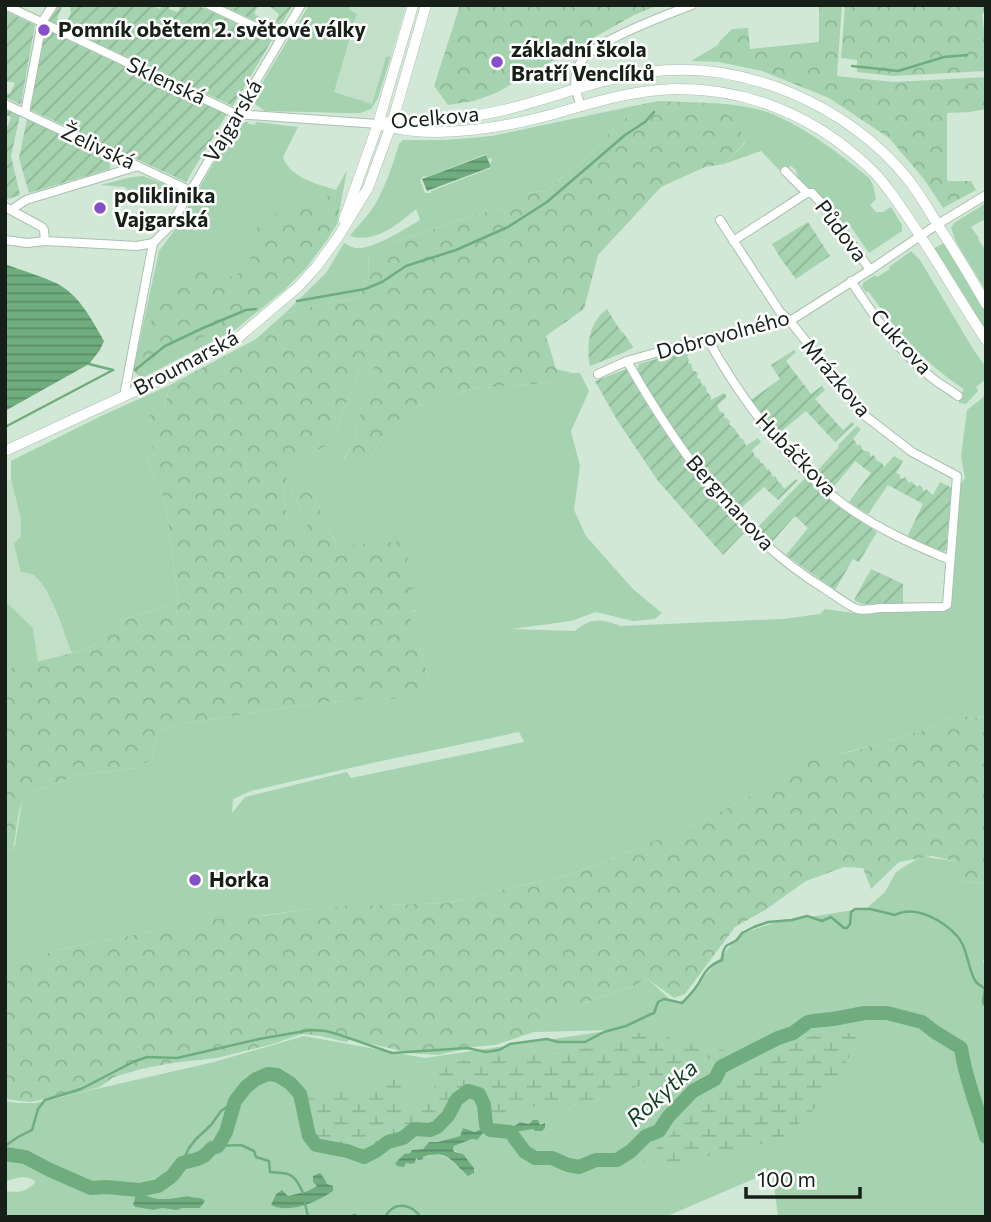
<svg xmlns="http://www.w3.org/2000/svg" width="991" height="1222" viewBox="0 0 991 1222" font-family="Commissioner,sans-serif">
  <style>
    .built { fill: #c2dfc8 }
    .grass { fill: #a5d3af; fill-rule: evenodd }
    .forest { fill: url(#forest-crowns) }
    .wetland { fill: url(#wetland-marsh) }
    .garden { fill: url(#garden-furrows) }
    .water { fill: url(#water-rules) }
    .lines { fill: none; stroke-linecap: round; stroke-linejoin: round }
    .stream { stroke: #6fad7f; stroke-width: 2.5 }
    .river { stroke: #6fad7f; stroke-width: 14 }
    .minor-casing { stroke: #aac0ae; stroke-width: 10 }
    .tertiary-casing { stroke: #aac0ae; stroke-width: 11 }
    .minor { stroke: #fff; stroke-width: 8 }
    .tertiary { stroke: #fff; stroke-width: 10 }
    .poi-dot { fill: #854fc7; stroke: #fff; stroke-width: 2.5 }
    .labels { text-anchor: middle; stroke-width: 5; stroke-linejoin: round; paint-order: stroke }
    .poi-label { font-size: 21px; font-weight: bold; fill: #161f18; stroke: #fff; text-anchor: start }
    .street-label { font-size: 21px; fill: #161f18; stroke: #fff }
    .water-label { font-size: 23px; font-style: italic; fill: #0f3e20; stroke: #fff }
  </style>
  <defs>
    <pattern id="forest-crowns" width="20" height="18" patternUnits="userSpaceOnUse" patternTransform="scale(1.75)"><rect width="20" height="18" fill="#a5d3af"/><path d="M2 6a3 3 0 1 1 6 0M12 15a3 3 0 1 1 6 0" fill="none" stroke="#8db596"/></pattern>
    <pattern id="wetland-marsh" width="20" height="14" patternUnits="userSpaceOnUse" patternTransform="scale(1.75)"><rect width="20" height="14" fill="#a5d3af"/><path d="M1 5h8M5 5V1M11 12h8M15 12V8" fill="none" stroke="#8db596"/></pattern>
    <pattern id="garden-furrows" width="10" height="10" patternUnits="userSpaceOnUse" patternTransform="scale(1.75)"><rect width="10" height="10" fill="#a5d3af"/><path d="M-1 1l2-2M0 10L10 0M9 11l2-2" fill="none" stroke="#8db596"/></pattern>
    <pattern id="water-rules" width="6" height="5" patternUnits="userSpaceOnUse" patternTransform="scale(1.75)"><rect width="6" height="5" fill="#6fad7f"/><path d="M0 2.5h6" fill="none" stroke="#5a8c67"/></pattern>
  </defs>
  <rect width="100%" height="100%" fill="#d1e8d6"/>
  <!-- built -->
  <g class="built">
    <polygon points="351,5 406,5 391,56 386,57 372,104 334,92 350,39 350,30 357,15 349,10"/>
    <polygon points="11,479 21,519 21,536 29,573 38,578 49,596 72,653 38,662 33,628 5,601 5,484"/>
  </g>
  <!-- grass -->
  <g class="grass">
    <polygon points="309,5 351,5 349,10 357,14 350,30 350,38 334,92 372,104 386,57 391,56 378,98 371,109 360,113 348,113 265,111 255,104 254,98 256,93"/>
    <path d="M 711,103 C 730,104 757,107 775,115 C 809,130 840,154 869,178 L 873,185 L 876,199 L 870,205 L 876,212 L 883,212 L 891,207 L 902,225 L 902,231 L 869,253 L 848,223 L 844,225 L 838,215 L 832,213 C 820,201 798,188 796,170 L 791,166 L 783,174 L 761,151 L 724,164 L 745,143 L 741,134 L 741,122 L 711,114 Z"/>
    <path d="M 643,104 L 615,127 L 582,163 L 566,173 L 548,191 L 524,193 L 513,202 L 502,208 L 481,213 L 369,251 L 368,275 L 358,298 L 330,302 L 284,314 L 326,273 L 344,243 C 348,245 351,247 355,248 C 374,250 404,229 420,220 L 416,209 C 399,224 374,244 350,236 C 359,224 371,213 377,201 C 387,182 393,164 399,144 L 403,140 L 446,140 L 492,136 ZM 486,154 L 488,159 L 491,158 L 492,161 L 490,162 L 491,168 L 431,191 L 431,193 L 425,193 L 420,180 L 424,176 L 426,177 Z"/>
    <path d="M 241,122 L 248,122 L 248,124 L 255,125 L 256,122 L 298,127 L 283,157 C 290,178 318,184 336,190 L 347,170 L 337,224 L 329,237 L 306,268 L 283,291 L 236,329 L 142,378 L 135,373 L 134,367 L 159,251 L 174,231 L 236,125 Z"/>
    <polygon points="143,176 180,190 182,193 179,198 131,193 125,187 100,185 132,177"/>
    <polygon points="986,203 986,220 985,219 971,227 979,238 978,239 986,251 986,291 956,242 951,228 954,223"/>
    <polygon points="944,243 986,312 986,336 933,249"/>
    <path d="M 911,251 L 920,260 L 973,349 L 986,367 L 986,379 L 976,387 L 978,391 L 966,404 L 959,403 L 959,398 L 964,389 C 924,363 896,331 869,292 L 866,292 L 862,287 L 863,283 L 875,275 L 877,277 L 890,269 L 889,267 Z"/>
    <path d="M 379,355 L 361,407 L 354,442 L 343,460 L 371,456 L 382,438 L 409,409 L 471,389 L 547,383 L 572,373 L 580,373 L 589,391 L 571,431 L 580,466 L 574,510 L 586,536 L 633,589 L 662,613 L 655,619 L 633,621 L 596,612 L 571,621 L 512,629 L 575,631 C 592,617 600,619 621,626 L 783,619 L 820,614 L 825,609 L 853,613 L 947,610 L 951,601 L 959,486 L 965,478 L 961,456 L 967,410 L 986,395 L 986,718 L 962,716 L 946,720 L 927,729 L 871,746 L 785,767 L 748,797 L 711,817 L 600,864 L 565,876 L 501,890 L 450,903 L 383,905 L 301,910 L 149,932 L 57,950 L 15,964 L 5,964 L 5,849 L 13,848 L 15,845 L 22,801 L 26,795 L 75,776 L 136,768 L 152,759 L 158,730 L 182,724 L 282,708 L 349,700 L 418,697 L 428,677 L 410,616 L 404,614 L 416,611 L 337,546 L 324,521 L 306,472 L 290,488 L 308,523 L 300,547 L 285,509 L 283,493 L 291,463 L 331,443 L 360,367 ZM 519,732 L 524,742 L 351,778 L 347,772 L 245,797 L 232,813 L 233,799 L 251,791 L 372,763 Z"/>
    <path d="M 170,385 L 164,409 L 158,453 L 147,459 L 165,502 L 179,603 L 120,620 L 93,646 L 72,653 C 64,634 51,590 36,577 C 32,573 27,573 21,572 L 14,544 L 21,536 L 21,519 L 11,479 L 11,461 L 101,416 Z"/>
    <polygon points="5,601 33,628 38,662 5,670"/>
    <path d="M 925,857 L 955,861 L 950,879 L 984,884 L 986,881 L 986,953 L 983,961 L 986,970 L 986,1217 L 778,1217 L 772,1171 L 665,1217 L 5,1217 L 5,1191 C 18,1193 25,1192 35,1183 L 34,1180 C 24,1175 17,1178 7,1181 L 5,1179 L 5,1101 L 17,1103 L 35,1103 L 214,1062 L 304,1036 L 425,1058 L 613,1030 L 534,1032 L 562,1011 L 633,986 L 648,979 L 674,1003 L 685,1000 L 740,934 L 776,922 L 867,908 L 885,892 L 896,872 L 917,859 ZM 533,1120 L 538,1121 L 540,1125 L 544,1123 L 545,1125 L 542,1131 L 535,1131 L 533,1129 L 515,1131 L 512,1136 L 502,1133 L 489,1135 L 484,1132 L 477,1140 L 472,1139 L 454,1146 L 453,1150 L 462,1154 L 474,1168 L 474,1173 L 468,1176 C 450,1162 449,1150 423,1157 L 423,1159 L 420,1160 L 416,1158 L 415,1163 L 411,1164 L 406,1163 L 404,1166 L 397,1166 L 395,1163 L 404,1154 L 410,1153 L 412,1150 L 423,1149 L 429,1142 L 438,1142 L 460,1136 L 463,1128 L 475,1132 L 488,1125 C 497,1130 512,1129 520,1122 L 529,1124 ZM 320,1174 L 325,1178 L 327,1184 L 333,1187 L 333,1191 C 318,1202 289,1213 271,1205 L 276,1194 L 282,1191 L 288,1196 L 308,1191 L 317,1186 L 313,1182 L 313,1176 ZM 148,1188 L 145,1195 C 158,1202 174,1198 188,1196 C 193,1199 202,1196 205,1201 L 200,1208 L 183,1208 L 176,1210 L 162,1208 L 153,1210 L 135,1207 L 133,1203 L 136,1194 L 133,1189 Z"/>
  </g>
  <!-- forest -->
  <g class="forest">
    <polygon points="460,5 659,5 634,15 496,93 474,101 448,105 434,86"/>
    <polygon points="819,5 842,5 837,76 894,82 986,77 986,109 970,112 947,113 947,181 971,181 976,190 943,208 924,179 889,138 829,98 762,71 719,62 691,61 718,45 719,42 732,29 748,28 750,49 819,42"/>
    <polygon points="845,5 986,5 986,12 982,14 986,47 986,71 893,76 857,72 857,60 841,58"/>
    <path d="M 659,101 L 711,103 L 711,114 L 723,113 L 741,122 L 741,134 L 745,142 L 724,164 L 705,167 L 661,187 L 598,255 L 584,309 L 546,336 L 556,369 L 572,373 L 547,383 L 471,389 L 409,409 L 382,438 L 371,456 L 343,461 L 354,442 L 361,407 L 378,356 L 360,367 L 331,443 L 291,464 L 283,493 L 285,509 L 300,546 L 308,523 L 290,488 L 306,471 L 324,521 L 337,546 L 405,541 L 416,610 L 406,614 L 410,615 L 428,677 L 418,698 L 349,700 L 282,708 L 182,724 L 158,730 L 152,759 L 136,768 L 75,776 L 26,795 C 16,809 18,831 13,848 L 5,849 L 5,670 L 72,653 L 93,646 L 120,620 L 179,603 L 165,502 L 147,459 L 158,453 L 143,438 L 146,417 L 164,409 L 170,385 L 256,339 L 284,314 L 330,302 L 358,298 L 368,275 L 369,251 L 481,213 L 502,208 L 513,202 L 523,193 L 548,191 L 566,173 L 582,163 L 615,127 L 643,104 Z"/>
    <path d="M 336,190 L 342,195 L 337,223 L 329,237 L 306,268 L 283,291 L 230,323 L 135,373 L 134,366 L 153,342 L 150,323 L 185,269 L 234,277 C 255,261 253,255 252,229 L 268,224 L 288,200 L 321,201 Z"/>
    <polygon points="962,716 986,718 985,884 949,879 955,861 932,856 899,862 871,889 863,868 844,867 806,881 765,910 735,927 685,994 674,998 648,979 633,986 562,1011 534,1032 495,1045 474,1047 438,1055 409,1053 352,1039 346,1042 320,1036 302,1034 273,1044 217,1058 172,1063 141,1069 114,1077 100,1087 75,1094 30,1102 5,1099 5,964 15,964 57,950 215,919 263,916 301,910 346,906 450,903 501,890 565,876 600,864 711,817 748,797 785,767 821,755 849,752 871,746 927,729 946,720"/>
  </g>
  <!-- wetland -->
  <g class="wetland">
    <path d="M 630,1032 L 666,1035 L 679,1047 L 703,1042 L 728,1052 C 672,1073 614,1100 554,1107 C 533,1109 521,1102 503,1115 L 501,1129 L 495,1128 L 488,1125 L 483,1128 L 483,1107 L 478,1095 C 447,1090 457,1133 415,1131 L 404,1141 L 387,1145 L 376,1154 L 367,1158 L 345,1153 L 322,1150 L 311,1146 L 307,1137 L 301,1099 L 305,1089 L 365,1092 L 370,1082 C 385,1078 386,1071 402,1077 C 409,1093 402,1096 405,1108 L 411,1110 C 418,1105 430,1098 434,1089 C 437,1080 432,1076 439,1066 L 478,1057 L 590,1048 Z"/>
    <polygon points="832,1032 863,1034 835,1080 810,1114 779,1140 688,1161 639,1166 702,1104 716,1093 729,1079 783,1042"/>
  </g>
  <!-- garden -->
  <g class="garden">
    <polygon points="59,5 62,7 57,18 66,23 71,13 70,9 71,5 156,5 156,7 160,9 162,5 170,5 169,9 178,12 181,5 197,5 272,40 233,106 49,21"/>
    <polygon points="221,5 258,5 254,14 275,24 279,14 268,5 293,5 277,31"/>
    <polygon points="5,11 35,25 21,103 19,104 5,97 5,92 10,94 15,83 5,81"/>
    <polygon points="46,30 227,114 186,182 31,110 30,108 44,31"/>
    <polygon points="5,109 20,115 11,156 20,195 5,200 5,126 7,127 11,117 5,115"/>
    <polygon points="27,119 111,157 110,169 29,193 19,158"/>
    <polygon points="808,222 830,256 796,279 781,259 772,244"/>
    <path d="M 607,309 L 622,333 L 623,332 L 633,347 L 625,352 L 590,366 C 586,346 589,322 607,309 Z"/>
    <path d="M 696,347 L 697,349 L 687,356 L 689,360 L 688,362 L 689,364 L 691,363 L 693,371 L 695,371 L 698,374 L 697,376 L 698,379 L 700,378 L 702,386 L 704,385 L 707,389 L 706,391 L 711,396 L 711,400 L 724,393 L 727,397 L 717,405 L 720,412 L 722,412 L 725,415 L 724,417 L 726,419 L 727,418 L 730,422 L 729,424 L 735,429 L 736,433 L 737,432 L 741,439 L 743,439 L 746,446 L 758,438 L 761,442 L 752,450 L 754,454 L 754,456 L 760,460 L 760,462 L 762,464 L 763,463 L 767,470 L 769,469 L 773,477 L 775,476 L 779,483 L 780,482 L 784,489 L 796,479 L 797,481 L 778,500 L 764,487 L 738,511 C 699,468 662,422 637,370 L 639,364 Z"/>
    <polygon points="794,350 796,352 786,361 811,394 822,386 825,390 815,399 843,430 852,422 854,424 835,442 806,411 778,434 751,400 780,379 771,365"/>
    <path d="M 626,369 C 660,429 697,482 745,532 L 723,555 L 658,481 L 617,420 L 595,381 Z"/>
    <polygon points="857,426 861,429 853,439 856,442 856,444 858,446 859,444 862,447 862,450 869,452 871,457 873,455 876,458 876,460 882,463 884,467 894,456 903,461 896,473 900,475 900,478 903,479 904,477 907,479 908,482 910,483 911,481 917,487 919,485 922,487 923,490 925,491 926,489 933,495 940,482 952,488 946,550 944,552 907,537 923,504 888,485 868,514 849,502 871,473 855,461 833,488 815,473 839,447 838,445"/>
    <polygon points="805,478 836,505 877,532 859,562 853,559 835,590 786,555 808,528 795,516 771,543 756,529"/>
    <polygon points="871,569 903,584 903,604 862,604 854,600"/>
  </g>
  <!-- water -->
  <g class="water">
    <polygon points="486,155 491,167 427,191 422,179"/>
    <path d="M 5,264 C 23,271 42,276 58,284 C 80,296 92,320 104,341 L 100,350 L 89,364 L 5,411 Z"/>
    <path d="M 533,1120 L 538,1120 L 540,1125 L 545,1123 L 545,1128 L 542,1131 L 535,1131 L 533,1129 L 515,1132 L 512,1136 L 502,1133 L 489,1135 L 484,1132 L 477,1140 L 472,1139 L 454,1146 L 453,1150 L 455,1152 L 463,1154 L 474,1168 L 474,1173 L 468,1176 C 451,1162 449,1149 423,1157 L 423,1159 L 419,1160 L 416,1158 L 415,1163 L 411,1164 L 406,1163 L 404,1167 L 397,1166 L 395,1163 L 404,1154 L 410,1153 L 412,1150 L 423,1149 L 429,1142 L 438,1142 L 460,1136 L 463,1128 L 475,1132 L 488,1125 C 497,1130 513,1129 520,1122 L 529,1124 Z"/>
    <path d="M 320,1173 L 325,1179 L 327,1184 L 333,1186 L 333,1191 C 318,1202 289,1214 271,1205 L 276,1194 L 282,1190 L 288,1196 L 308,1191 L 317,1186 L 313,1182 L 313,1176 Z"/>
    <path d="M 149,1188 L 145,1195 C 158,1202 174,1198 188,1196 C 193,1199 202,1196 205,1201 L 200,1208 L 183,1208 L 176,1210 L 162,1208 L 153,1210 L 135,1207 L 133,1204 L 136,1194 L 132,1189 Z"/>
  </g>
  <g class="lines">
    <!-- stream -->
    <g class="stream">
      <polyline points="852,66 898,71 944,57 967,55"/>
      <polyline points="297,301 365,289 382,282 406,266 456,250 508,227 547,202 625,135 645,122 654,112"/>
      <polyline points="89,364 113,370"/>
      <polyline points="135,370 165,346 203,328 246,310 256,309"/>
      <polyline points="5,427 113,370"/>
      <path d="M 5,1146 L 18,1137 L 32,1130 L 38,1109 L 45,1100 L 81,1089 L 133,1062 L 147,1057 L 177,1058 L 259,1039 L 311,1030 L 326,1031 L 340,1035 L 392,1053 L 467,1048 L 486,1052 L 499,1050 L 510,1044 L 547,1039 L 558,1042 L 585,1042 L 604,1032 L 626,1026 L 649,1015 L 654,1013 L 658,1002 L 664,999 L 682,1003 C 689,996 697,988 701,979 C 706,970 711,964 722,960 L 723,952 L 726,946 L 737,940 L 742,933 L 754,927 L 768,922 L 792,920 L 807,916 L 822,921 L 831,917 L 844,928 L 847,928 L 850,924 L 851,912 L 855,909 L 870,909 L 895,915 C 915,904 944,921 958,937 C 968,948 968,971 976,982 C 979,985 982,986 985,989 L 983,1002 L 986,1008"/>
      <path d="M 218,1146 L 241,1145 L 254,1151 L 256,1157 L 269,1161 L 270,1172 C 274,1173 278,1172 282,1173 C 294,1173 299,1184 303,1193"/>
      <polyline points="182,1163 189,1148 196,1139 211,1125 221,1111 235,1101"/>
      <polyline points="305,1203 308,1217"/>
      <polyline points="350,1217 354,1215 359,1217"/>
      <path d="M 385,1217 C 394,1200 411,1204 421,1217"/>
    </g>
    <!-- river -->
    <path class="river" d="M 5,1154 L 25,1157 L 50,1170 L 91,1188 L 106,1187 L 139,1190 L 158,1186 L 172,1176 L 182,1163 L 198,1159 L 204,1156 L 212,1148 L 218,1146 L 226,1132 L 235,1101 L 246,1087 L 256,1079 L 268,1074 L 277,1075 L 290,1083 L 300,1094 L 309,1136 L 316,1145 L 347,1151 L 364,1157 L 376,1151 L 388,1142 L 403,1138 L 414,1129 L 430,1130 L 437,1127 L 448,1116 L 457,1099 L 468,1091 L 479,1094 L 484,1105 L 486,1125 L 490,1130 L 510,1132 L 525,1152 L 535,1158 L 552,1158 L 568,1165 L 579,1167 L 596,1160 L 617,1160 L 631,1151 L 646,1136 L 659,1131 L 668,1117 L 693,1091 L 715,1079 L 721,1067 L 778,1038 L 793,1033 L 808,1022 L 813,1021 L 833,1019 L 865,1013 L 887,1013 L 922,1022 L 935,1032 L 961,1048 C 965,1079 978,1107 986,1137"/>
    <!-- minor casing -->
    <g class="minor-casing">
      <g id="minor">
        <polyline points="5,5 236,114 378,124"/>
        <polyline points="209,5 281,39"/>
        <polyline points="5,104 191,191"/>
        <path d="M 581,107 C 575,89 571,75 583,59 C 598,40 668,14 692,5"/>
        <polyline points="25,113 42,22 53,5"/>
        <polyline points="785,171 807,193"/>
        <polyline points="5,207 42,227 44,230 45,241"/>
        <polyline points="11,210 26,200 138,166"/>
        <polyline points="5,240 27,243 45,241 137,246 153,243"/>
        <polyline points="733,241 807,193 812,193 832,215 870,270"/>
        <path d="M 851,281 C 873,315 899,352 931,377 C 939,384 949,389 958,396"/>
        <path d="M 707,338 C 740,398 790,466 846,506 C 878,529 914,545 950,560"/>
        <path d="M 627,361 C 677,449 737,535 825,589 C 833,594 850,607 857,609 C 863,611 873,609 879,608 C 900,608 922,607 943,607 L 947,605 L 957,476 L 912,452 L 864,415 L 790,321 L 780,312 L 720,220"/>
        <polyline points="598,374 627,361 707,338 790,321 870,270 938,224 986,195"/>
        <polyline points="124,396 153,243 170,226 301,5"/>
      </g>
    </g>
    <!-- tertiary casing -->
    <g class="tertiary-casing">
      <g id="tertiary">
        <path d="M 378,124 C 435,142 515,126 571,109 C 605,99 639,90 675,89 C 742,88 804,112 855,155 C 867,165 879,176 888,189 C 924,237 953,290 986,340"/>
        <path d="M 379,124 C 399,118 415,121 436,120 C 459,119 482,115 504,110 C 553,98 598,79 648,72 C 742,59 848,105 907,178 C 919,193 929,210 939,227 C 956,252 971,278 986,304"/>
        <polyline points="344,220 378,124 413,5"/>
        <polyline points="5,451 146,386 240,336 298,287 317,266 338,237 368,188 393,120 426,5"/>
      </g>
    </g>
    <!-- minor -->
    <use href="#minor" class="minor"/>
    <!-- tertiary -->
    <use href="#tertiary" class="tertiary"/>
  </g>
  <!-- markers -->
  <g class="poi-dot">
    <circle cx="44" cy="30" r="7"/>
    <circle cx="497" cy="62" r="7"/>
    <circle cx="100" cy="208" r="7"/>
    <circle cx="195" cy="880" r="7"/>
  </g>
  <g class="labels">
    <!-- poi labels -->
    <g class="poi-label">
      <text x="58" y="37">Pomník obětem 2. světové války</text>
      <text x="511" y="57">základní škola<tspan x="511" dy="24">Bratří Venclíků</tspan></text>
      <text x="114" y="203">poliklinika<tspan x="114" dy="24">Vajgarská</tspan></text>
      <text x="209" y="887">Horka</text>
    </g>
    <!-- street labels -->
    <g class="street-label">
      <text transform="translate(166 81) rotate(25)" y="7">Sklenská</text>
      <text transform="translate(435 118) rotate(-5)" y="7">Ocelkova</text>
      <text transform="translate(233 121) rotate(-59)" y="7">Vajgarská</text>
      <text transform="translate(98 147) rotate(25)" y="7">Želivská</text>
      <text transform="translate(841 231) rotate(53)" y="7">Půdova</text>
      <text transform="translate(723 335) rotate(-15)" y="7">Dobrovolného</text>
      <text transform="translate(901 342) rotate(48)" y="7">Cukrova</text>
      <text transform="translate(186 363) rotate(-28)" y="7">Broumarská</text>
      <text transform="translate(836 378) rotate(50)" y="7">Mrázkova</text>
      <text transform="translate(796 455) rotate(46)" y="7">Hubáčkova</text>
      <text transform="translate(730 503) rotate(48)" y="7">Bergmanova</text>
    </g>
    <!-- water labels -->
    <g class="water-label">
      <text transform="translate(662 1093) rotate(-42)" y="8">Rokytka</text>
    </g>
  </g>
  <!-- border -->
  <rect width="991" height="1222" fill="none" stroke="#161f18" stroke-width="14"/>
  <!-- scale -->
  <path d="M746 1187v10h114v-10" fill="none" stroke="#161f18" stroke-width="3.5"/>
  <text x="757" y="1187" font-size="21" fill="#161f18" stroke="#ffffff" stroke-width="5" paint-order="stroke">100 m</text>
</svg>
